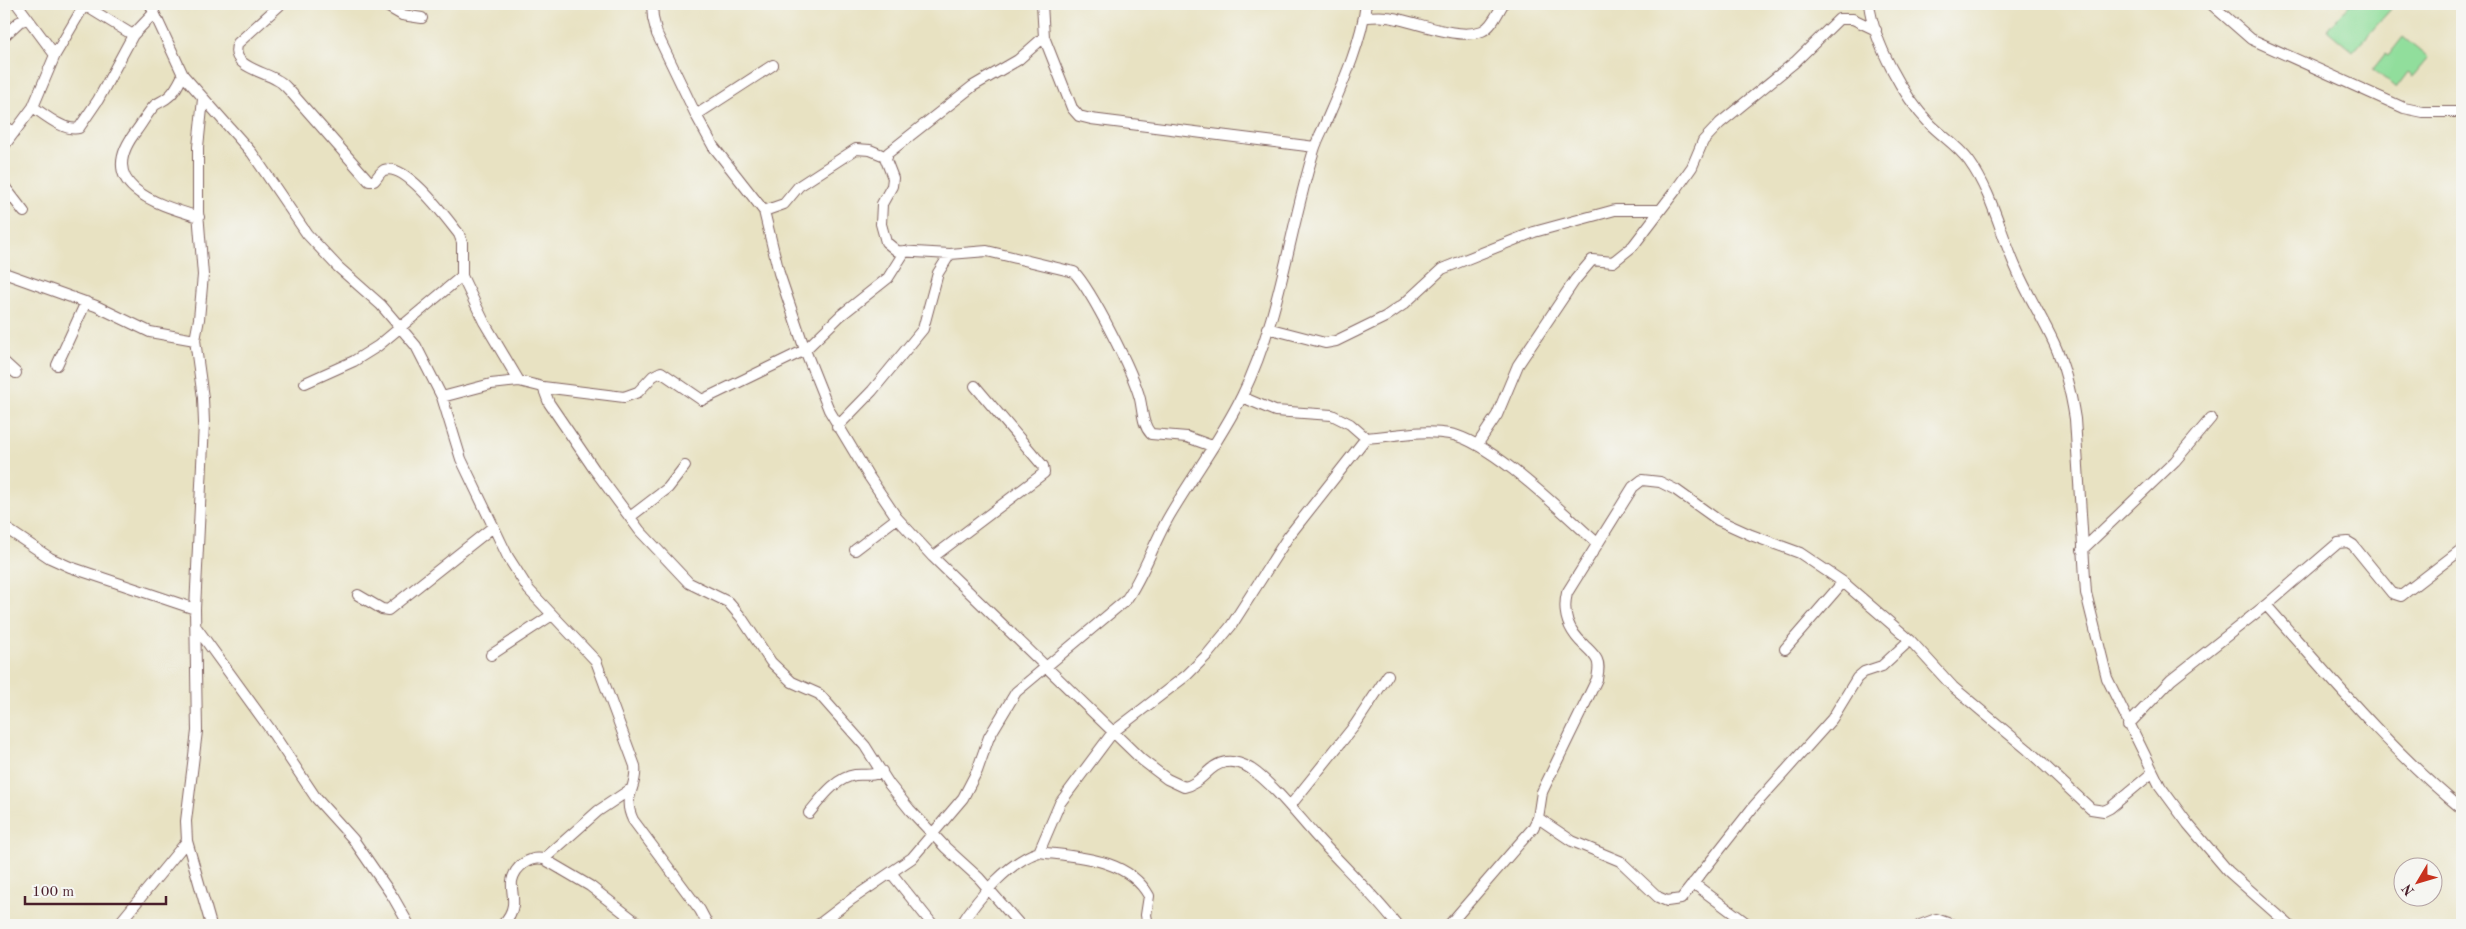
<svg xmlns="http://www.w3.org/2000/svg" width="2466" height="929" font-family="'Old Standard TT',serif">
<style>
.pitch{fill:#91de9c;stroke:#6e7e64}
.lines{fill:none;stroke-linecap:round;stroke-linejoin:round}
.minor-casing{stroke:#816360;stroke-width:12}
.minor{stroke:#fff;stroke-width:10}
</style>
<rect width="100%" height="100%" fill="#f6f6f2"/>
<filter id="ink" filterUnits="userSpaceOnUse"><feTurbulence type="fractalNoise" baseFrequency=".02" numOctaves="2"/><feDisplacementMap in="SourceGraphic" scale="10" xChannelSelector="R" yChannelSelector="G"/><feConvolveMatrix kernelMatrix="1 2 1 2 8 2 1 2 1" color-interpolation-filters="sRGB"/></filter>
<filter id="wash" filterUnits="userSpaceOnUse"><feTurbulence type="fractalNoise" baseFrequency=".0096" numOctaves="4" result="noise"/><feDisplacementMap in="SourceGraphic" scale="20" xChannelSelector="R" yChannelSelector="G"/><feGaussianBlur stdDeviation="1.12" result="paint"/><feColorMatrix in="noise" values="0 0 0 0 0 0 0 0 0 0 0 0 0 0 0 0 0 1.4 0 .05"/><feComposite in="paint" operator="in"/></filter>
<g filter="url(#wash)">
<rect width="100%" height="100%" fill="#e8e2c2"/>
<path class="pitch" d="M2350 4H2384L2391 9 2353 52 2327 30Z
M2403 37 2428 58 2413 76 2408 72 2396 88 2373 69 2385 54 2388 56Z"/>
</g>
<g filter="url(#ink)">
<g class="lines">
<g class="minor-casing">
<path id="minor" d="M17 4 55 55
M150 4 183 75 252 153 307 234 338 267 381 305 416 346 442 397 461 459 508 557 529 590 596 661 635 766C638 789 621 795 633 820L700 910 708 925
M281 4 238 43C228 66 263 71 277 80 282 82 286 87 289 90L369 181H374C377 178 380 172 384 170 406 162 447 219 459 234L462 242V276L484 322 519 381
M383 4 402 15 422 18
M652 4 653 18 657 34 696 115 713 146 764 211 779 273 805 350 829 410 868 475 897 518 933 557 1142 760 1167 779 1184 787C1202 784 1209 764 1226 762 1234 761 1244 764 1251 769 1272 783 1298 816 1315 835 1342 865 1372 893 1397 925
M1042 4 1044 37 1072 108 1079 116 1091 119 1315 147
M1869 4C1874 43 1903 96 1930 124 1943 137 1958 146 1969 161 1992 193 2000 232 2016 268 2027 294 2042 317 2054 343 2065 367 2071 393 2075 419L2086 593 2107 678 2160 786 2188 824 2228 871 2289 925
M2211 4 2251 39 2404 108 2423 112H2462
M84 5 133 35
M1364 17C1372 17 1380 16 1387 17 1414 20 1456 41 1482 31 1492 27 1498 12 1503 4
M4 36 19 22 27 19
M1044 37 1018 60 973 86 888 153 886 160 893 178 892 186 882 204 881 224 886 242 897 251 950 254 987 251 1074 272C1092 291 1133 372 1140 399 1143 412 1142 424 1151 434L1187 437 1212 446
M183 75C179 83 175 92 168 97 164 101 159 102 155 105 148 112 143 122 137 130 93 186 156 204 199 217
M203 99 198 147V212L203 275 199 319 195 340 203 398 204 423 195 609 197 731 186 821 187 841 211 925
M33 107C45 115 65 132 79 128L98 100 133 35 154 13
M696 115 773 65
M4 125 14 133
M4 146 33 107 55 55 85 4
M4 186 24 212
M764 211 784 204 799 186 856 149 870 150 887 157
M4 273 96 306 150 332 195 340
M1267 328 1325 343 1336 341 1385 317 1404 304 1442 269 1534 232 1615 210H1660
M4 362 16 373
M57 365 86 302
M305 383 354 361 378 346 462 276
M543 387 549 403 594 469 640 531 689 583 728 602 741 617 771 662 792 682 819 694 865 746 889 784 910 810 946 848 979 878 1020 925
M442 397 491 384 519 381 543 387 624 397 638 392 653 376 661 372 702 400 805 350 840 316 888 278 905 251
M1242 397 1275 411 1332 415 1350 424 1366 438C1395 436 1421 429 1450 434 1492 442 1563 513 1597 543
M837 427 872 391 923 329 938 273 950 254
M1477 445 1497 415 1518 365 1575 280 1592 260 1613 262 1633 246 1675 191 1692 167 1703 141 1720 123 1795 62 1839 19H1853L1876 30
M630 517 668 488 685 466
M4 527 50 558 70 567 195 609
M855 550 897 518
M2082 550 2175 461 2211 418
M933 557 1044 473 1043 466 975 386
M358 595 382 609 388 610 493 527
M2266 605C2329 676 2389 749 2462 809
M196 627 270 729 316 798 353 839 393 897 409 925
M1785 649 1843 582
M491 655 552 615
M2128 725 2171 680 2266 605 2338 543 2348 542 2353 545 2392 593 2401 596 2462 549
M1290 806 1355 725 1388 675
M809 813C821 799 835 778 855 775 865 774 873 777 882 771
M1538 818 1572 841 1620 861 1658 897 1667 901 1681 899 1754 806 1832 719 1857 678 1864 672 1882 666 1910 640
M1039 852 1060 803 1113 732 1187 675 1207 655 1231 626 1288 537 1366 438
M544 859 590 886 640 925
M892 874 933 925
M1693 883 1749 925
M118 925 187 841
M502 925C507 920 512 913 513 905 514 897 511 889 512 881 515 866 530 856 544 859L598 811 631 789
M818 925 852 899 912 858 963 798 977 771 989 737 1016 692 1126 600C1145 573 1154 541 1171 513 1194 474 1222 437 1242 396 1280 319 1289 231 1314 150 1317 140 1322 131 1326 122 1342 85 1361 44 1366 4
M961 925C977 899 1009 861 1039 852 1078 857 1128 858 1149 896L1146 915 1148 925
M1449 925 1533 828 1538 818 1542 792 1597 679C1598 672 1600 666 1597 660 1594 654 1589 650 1584 645 1568 630 1562 614 1567 593L1633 487 1642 480 1660 482 1676 490 1718 520 1751 535 1800 553 1843 582 1910 640 1953 687 2028 750 2091 809 2104 811 2110 808 2152 773
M1920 925 1936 919 1953 925"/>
</g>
<use href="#minor" class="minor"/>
</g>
</g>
<rect width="2466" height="929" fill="none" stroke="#f6f6f2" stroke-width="20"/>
<g transform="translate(2418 882) rotate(232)"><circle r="24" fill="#f6f6f2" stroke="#b1a0a2"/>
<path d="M0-4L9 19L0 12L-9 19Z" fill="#c8321e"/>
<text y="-8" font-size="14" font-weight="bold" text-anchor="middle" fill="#4a1f2b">N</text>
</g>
<path d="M25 896v8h141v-8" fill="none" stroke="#4a1f2b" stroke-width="2.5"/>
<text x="32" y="896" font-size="15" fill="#4a1f2b" stroke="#f6f6f2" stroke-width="4" paint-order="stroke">100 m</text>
</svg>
